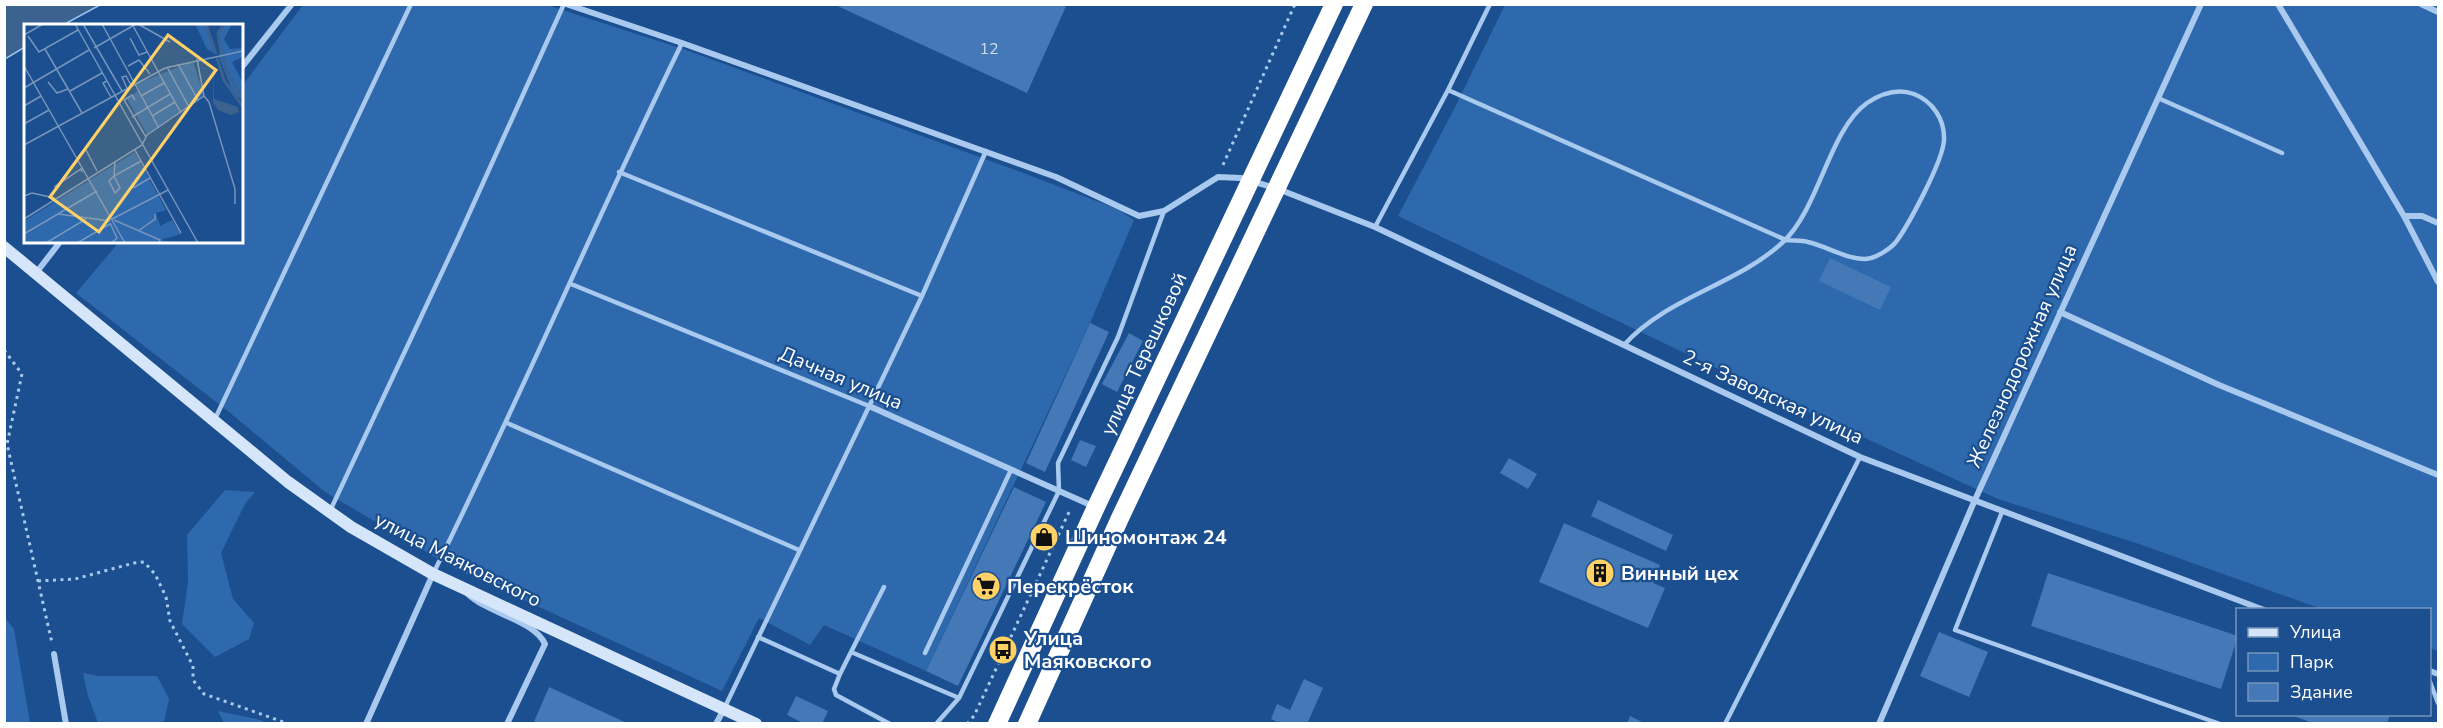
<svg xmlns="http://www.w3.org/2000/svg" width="2443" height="728" font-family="'Nunito Sans',sans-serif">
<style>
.green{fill:#2e69ad}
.water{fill:#3c6290;stroke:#9cc4f0;stroke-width:1.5}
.building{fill:#4478b7}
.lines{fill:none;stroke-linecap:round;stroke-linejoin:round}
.path{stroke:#a9c9ee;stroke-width:3;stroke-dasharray:3 4.5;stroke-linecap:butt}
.lane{stroke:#a9c9ee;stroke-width:4.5}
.street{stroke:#a9c9ee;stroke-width:6}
.secondary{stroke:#d6e6fa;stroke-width:12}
.highway{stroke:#fff;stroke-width:18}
.labels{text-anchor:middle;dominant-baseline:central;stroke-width:4.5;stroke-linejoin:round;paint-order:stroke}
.number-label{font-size:16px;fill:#d0dded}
.street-label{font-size:20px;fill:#fff;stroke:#1b4f8f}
.poi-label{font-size:20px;font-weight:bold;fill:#fff;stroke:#1b4f8f;text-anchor:start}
.inset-river{fill:none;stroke:#3c6290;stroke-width:3}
.inset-road{fill:none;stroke:#7695bc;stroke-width:1.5}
.view{fill:#ffd166;fill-opacity:0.15;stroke:#ffd166;stroke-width:3}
.inset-edge{fill:none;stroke:#fff;stroke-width:3}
</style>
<rect width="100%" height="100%" fill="#1b4f8f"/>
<path class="green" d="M303 5H547L686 50 1021 172 1117 209 1134 220 1090 323 926 671 824 625 810 645 759 618 722 691 452 567 325 492 229 412 76 293 119 242H242V86Z
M1505 5H2438V651L2430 648V610L2322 609 2136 543 1998 499 1819 417 1398 216 1455 107Z
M225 490 255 492 245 504 221 553 233 599 254 623 249 639 215 657 182 624 188 582 187 535Z
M5 618 14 629 30 723H5Z
M83 673 99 676H157L169 699 164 723H98L88 696Z
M218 711 261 720 266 723H224Z"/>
<path class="water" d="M5 5V4L100 5 63 25 26 26 25 47 5 59Z"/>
<path class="building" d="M833 4H1067L1027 93Z
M1830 258 1891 287 1880 310 1819 281Z
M1090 323 1109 332 1045 472 1026 463Z
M1129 333 1143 341 1117 392 1102 384Z
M1080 440 1096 446 1086 467 1071 460Z
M1509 458 1537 474 1528 489 1500 473Z
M1014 487 1046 502 958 686 926 671Z
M1598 500 1673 535 1666 551 1591 516Z
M1564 523 1660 565 1653 583 1665 588 1648 628 1539 582Z
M2048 573 2238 636 2221 689 2031 626Z
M1939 632 1988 652 1969 697 1920 676Z
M1304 679 1323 688 1307 724H1282L1271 719 1277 704 1290 710Z
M549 687 629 724H533Z
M796 696 828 711 822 724H805L787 715Z
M2289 714H2390L2387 724H2315Z
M1630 716 1646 724H1627Z"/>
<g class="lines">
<path class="path" d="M1223 165 1295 4
M4 350 22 374 7 444 52 643
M38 581 75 579 134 563 144 562 155 574 166 597 170 621 193 666V680L204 694 289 724
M967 724 974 716 1070 510"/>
<path class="lane" d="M1448 90 1786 240C1793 241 1801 240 1808 242 1826 246 1846 259 1865 259 1875 259 1890 249 1896 242 1909 224 1943 161 1944 140 1945 119 1932 101 1914 94 1897 88 1882 93 1867 103 1829 130 1819 209 1783 242 1737 285 1667 297 1624 345
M2158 98 2282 153
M619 172 922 296
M1375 227 1448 90 1490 4
M571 284 869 406
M215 419 411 4
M507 423 799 550
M330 511 459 236 564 4
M2002 512 1955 630 2220 724
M433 574C520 399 596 219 682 43
M884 587 851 652 959 698 1059 491 1058 463 1118 337 1164 211
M758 637 840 674 851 652
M925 653 1011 470
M840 674 834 689 836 695 890 724
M2430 682 2438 703
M724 709 922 296 986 151
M936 724 959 698
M1725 724 1860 457"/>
<path class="street" d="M566 4 682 43 1056 177 1139 216 1164 211 1218 177 1241 178 1278 189 1375 227 1860 457 2264 610
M2278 4 2404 216 2438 282
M2421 4 2438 12
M242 67 292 4
M2404 216H2422L2438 223
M36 273 60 242
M2060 312 2219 385 2438 475
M869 406 1095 507
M468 594C489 614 534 620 545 644L507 724
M54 654 66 724
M2430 671 2438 674
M366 724 433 574
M716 724 724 709
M1879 724 1974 502 2201 4"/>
<path class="secondary" d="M4 247 288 482 351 527 433 574 756 724"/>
<path class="highway" d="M997 724 1096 507 1334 4
M1027 724 1120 518 1364 4"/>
</g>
<defs>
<g id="shop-disc" transform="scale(1.5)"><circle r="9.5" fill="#ffd166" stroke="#1b4f8f"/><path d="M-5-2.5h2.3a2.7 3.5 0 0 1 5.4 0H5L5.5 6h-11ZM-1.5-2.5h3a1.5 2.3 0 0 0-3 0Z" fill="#111"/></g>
<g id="building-disc" transform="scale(1.5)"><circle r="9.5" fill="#ffd166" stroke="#1b4f8f"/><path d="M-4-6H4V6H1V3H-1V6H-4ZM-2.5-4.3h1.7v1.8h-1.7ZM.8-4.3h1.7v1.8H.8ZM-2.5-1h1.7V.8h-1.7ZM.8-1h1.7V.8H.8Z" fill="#111"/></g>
<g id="supermarket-disc" transform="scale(1.5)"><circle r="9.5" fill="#ffd166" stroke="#1b4f8f"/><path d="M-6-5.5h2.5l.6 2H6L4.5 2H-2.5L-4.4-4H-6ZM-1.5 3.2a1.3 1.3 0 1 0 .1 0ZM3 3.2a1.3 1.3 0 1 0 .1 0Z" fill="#111"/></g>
<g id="bus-disc" transform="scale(1.5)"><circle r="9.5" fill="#ffd166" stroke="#1b4f8f"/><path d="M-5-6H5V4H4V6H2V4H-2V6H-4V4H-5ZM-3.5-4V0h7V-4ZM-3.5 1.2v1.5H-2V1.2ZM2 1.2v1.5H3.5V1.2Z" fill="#111"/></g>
</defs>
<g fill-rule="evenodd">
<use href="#shop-disc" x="1044" y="537"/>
<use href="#building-disc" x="1600" y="573"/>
<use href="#supermarket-disc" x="986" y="586"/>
<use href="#bus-disc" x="1003" y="650"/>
</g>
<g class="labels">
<g class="number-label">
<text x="989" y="49">12</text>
</g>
<g class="street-label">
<text transform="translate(1144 354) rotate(-65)">улица Терешковой</text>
<text transform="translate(2022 356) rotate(-66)">Железнодорожная улица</text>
<text transform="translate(841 378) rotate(23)">Дачная улица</text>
<text transform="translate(1773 397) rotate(25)">2-я Заводская улица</text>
<text transform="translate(458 560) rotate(27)">улица Маяковского</text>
</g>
<g class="poi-label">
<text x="1065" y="537">Шиномонтаж 24</text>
<text x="1621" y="573">Винный цех</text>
<text x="1007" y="586">Перекрёсток</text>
<text x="1024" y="638">Улица<tspan x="1024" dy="23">Маяковского</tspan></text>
</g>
</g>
<g transform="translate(24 24)">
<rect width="219" height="219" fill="#1b4f8f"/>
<path d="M171 0H183L193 31 183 25ZM208 0 200 15 206 25 219 24V33L208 38 219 59V78L208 66 196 36 194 9 198 1ZM169 37 180 72 123 110 103 75 115 66 112 60ZM111 128 142 186 132 189 136 202 148 196 157 210 137 216 152 219H0V197Z" fill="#2e69ad"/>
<path d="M189 39 190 75 214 83 215 88 207 91 194 86 189 79Z" fill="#3c6290"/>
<path class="inset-river" d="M182 0 192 30M200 0 194 9 195 18 202 46 219 75M193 34 200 56 219 83"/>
<path class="inset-road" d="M51 0 174 219M59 0 98 67M78 0 135 104M108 0 157 89M114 0 146 18M0 11 19 0M4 12 15 28 54 6M106 14 115 31 123 28M70 24 112 0M21 25 58 89M173 35 180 72 185 78 211 165V180M154 40 174 76M0 42 101 219M104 42 115 36 126 50M143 43 165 83M83 57 79 59 87 73M24 58 33 69 44 65M0 64 65 26M103 64 98 53 102 52 107 61M46 67 78 49M117 72 140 59M111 76 108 71 100 76 122 113M0 82 17 72M128 92 151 78M108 93 146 70M0 100 25 86M0 121 141 44 219 27M61 124 73 147M111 126 157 209M91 137 90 152 96 164 91 169 85 157 90 152 117 137M30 163 57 145 58 148M109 164 126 154M0 172 8 169 31 174M34 190 86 197M0 195 118 121 123 111 180 72M88 195 144 166M90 196 136 216 135 219M86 199 93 214 87 219M114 207 131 195V190M0 210 73 167M22 219 62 195M53 219 86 200"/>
<path class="view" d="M144 11 192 46 75 208 26 173Z"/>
<rect width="219" height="219" class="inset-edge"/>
</g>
<rect width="2443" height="728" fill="none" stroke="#ffffff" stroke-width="12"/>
<rect x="2236" y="608" width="195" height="108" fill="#1b4f8f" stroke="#7695bc" stroke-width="1.5"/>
<rect x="2248" y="628" width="30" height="9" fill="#d6e6fa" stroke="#7695bc" stroke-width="1.5"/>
<text x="2290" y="638" font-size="18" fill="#ffffff">Улица</text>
<rect x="2248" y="653" width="30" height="18" fill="#2e69ad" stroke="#7695bc" stroke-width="1.5"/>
<text x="2290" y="668" font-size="18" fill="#ffffff">Парк</text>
<rect x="2248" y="683" width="30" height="18" fill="#4478b7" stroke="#7695bc" stroke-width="1.5"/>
<text x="2290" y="698" font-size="18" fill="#ffffff">Здание</text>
</svg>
